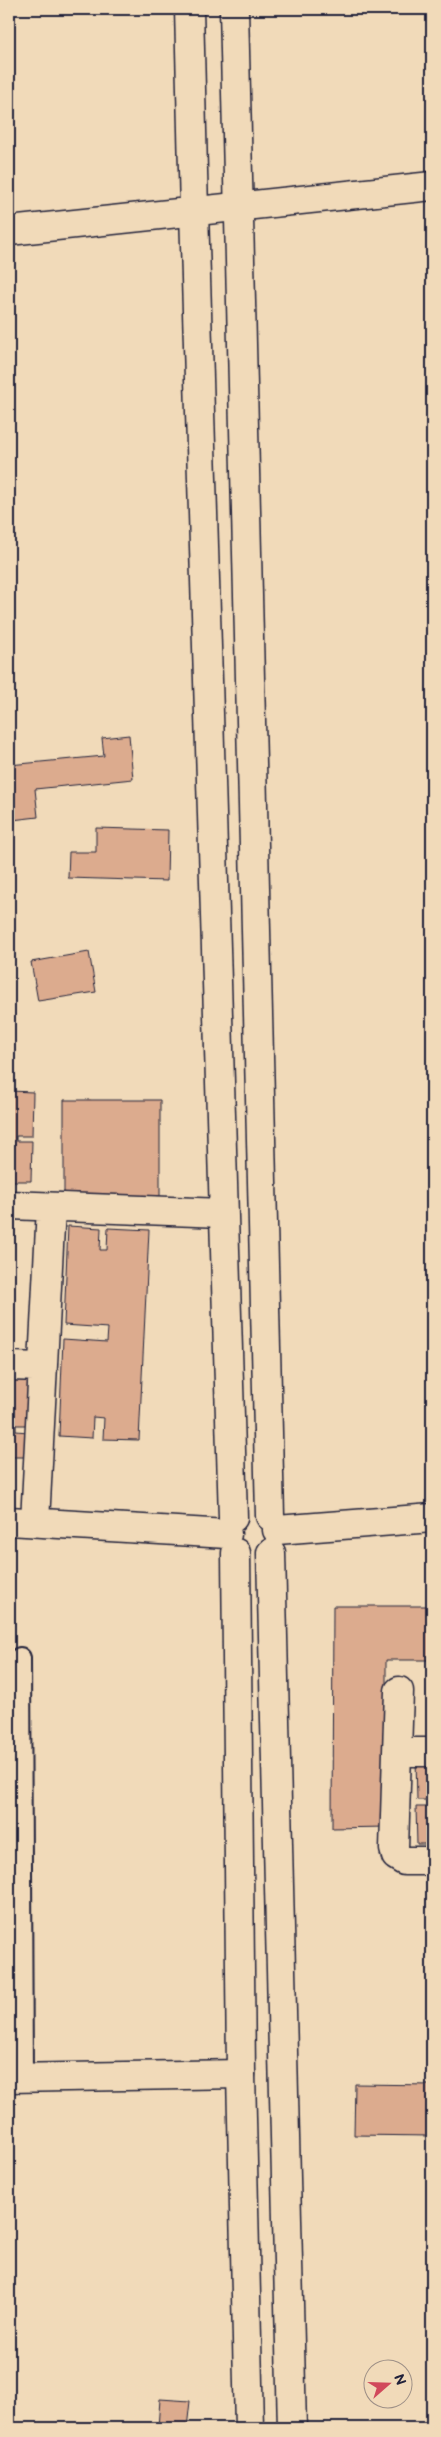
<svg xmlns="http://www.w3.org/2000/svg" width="441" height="2437" font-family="'Balsamiq Sans',sans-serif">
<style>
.building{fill:#dcab8e;stroke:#22223b}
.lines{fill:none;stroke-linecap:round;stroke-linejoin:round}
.service-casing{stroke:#22223b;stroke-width:24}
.minor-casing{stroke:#22223b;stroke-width:31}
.tertiary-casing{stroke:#22223b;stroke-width:31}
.service{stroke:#f1dab9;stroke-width:20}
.minor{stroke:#f1dab9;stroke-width:28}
.tertiary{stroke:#f1dab9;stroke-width:28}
</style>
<rect width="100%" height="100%" fill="#f1dab9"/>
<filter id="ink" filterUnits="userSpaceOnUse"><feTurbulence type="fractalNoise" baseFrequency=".02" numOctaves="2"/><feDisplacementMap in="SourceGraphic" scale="10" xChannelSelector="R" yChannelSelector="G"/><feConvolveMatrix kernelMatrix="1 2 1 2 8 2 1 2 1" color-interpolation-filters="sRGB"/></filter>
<g filter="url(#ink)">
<path class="building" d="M129 735 133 779 35 789 38 817 12 820 9 793V765L104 756 102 738Z
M96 828 168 830 167 881 68 878 69 852H96Z
M89 952 96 992 38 1001 31 962Z
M9 1091 33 1092 32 1136H16V1141H32L31 1181H9Z
M64 1100H160V1201H64Z
M68 1226 101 1228 100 1250H107L108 1228 149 1230 139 1440 103 1439 104 1418 93 1417 92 1438 59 1436 63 1339 107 1342 108 1328 64 1325Z
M9 1380 29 1381 28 1425H16V1431L28 1432 27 1457H9Z
M333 1606H432V1660H386V1827L332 1828Z
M416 1758H432V1800H417Z
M416 1807H432V1844H417Z
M355 2084 432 2085V2136L354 2135Z
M160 2399 190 2401 187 2428H158Z"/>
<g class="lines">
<g class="service-casing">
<path id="service" d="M20 1658 22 2078"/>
</g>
<g class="minor-casing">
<path id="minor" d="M9 231 432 186
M9 1205 223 1213
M9 1366 42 1367
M9 1521 227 1534
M35 1522 51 1207
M277 1530 432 1518
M399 1691 397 1752H432
M397 1752 394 1849 396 1856 404 1861H432
M9 2078 241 2074"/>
</g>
<g class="tertiary-casing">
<path id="tertiary" d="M189 9 194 211 233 1518
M234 9 270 1516
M236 1553 241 2074 249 2428
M271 1553 292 2428"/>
</g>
<use href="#service" class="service"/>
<use href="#minor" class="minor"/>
<use href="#tertiary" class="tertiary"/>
</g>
</g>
<rect width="441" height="2437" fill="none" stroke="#f1dab9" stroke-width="30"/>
<rect x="15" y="15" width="411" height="2407" fill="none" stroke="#22223b" stroke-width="2" filter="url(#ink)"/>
<g transform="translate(388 2384) rotate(70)"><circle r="24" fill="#f1dab9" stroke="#9e9087"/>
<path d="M0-4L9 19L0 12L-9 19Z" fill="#d1495b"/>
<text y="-8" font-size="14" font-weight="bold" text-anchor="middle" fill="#22223b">N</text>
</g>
</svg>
